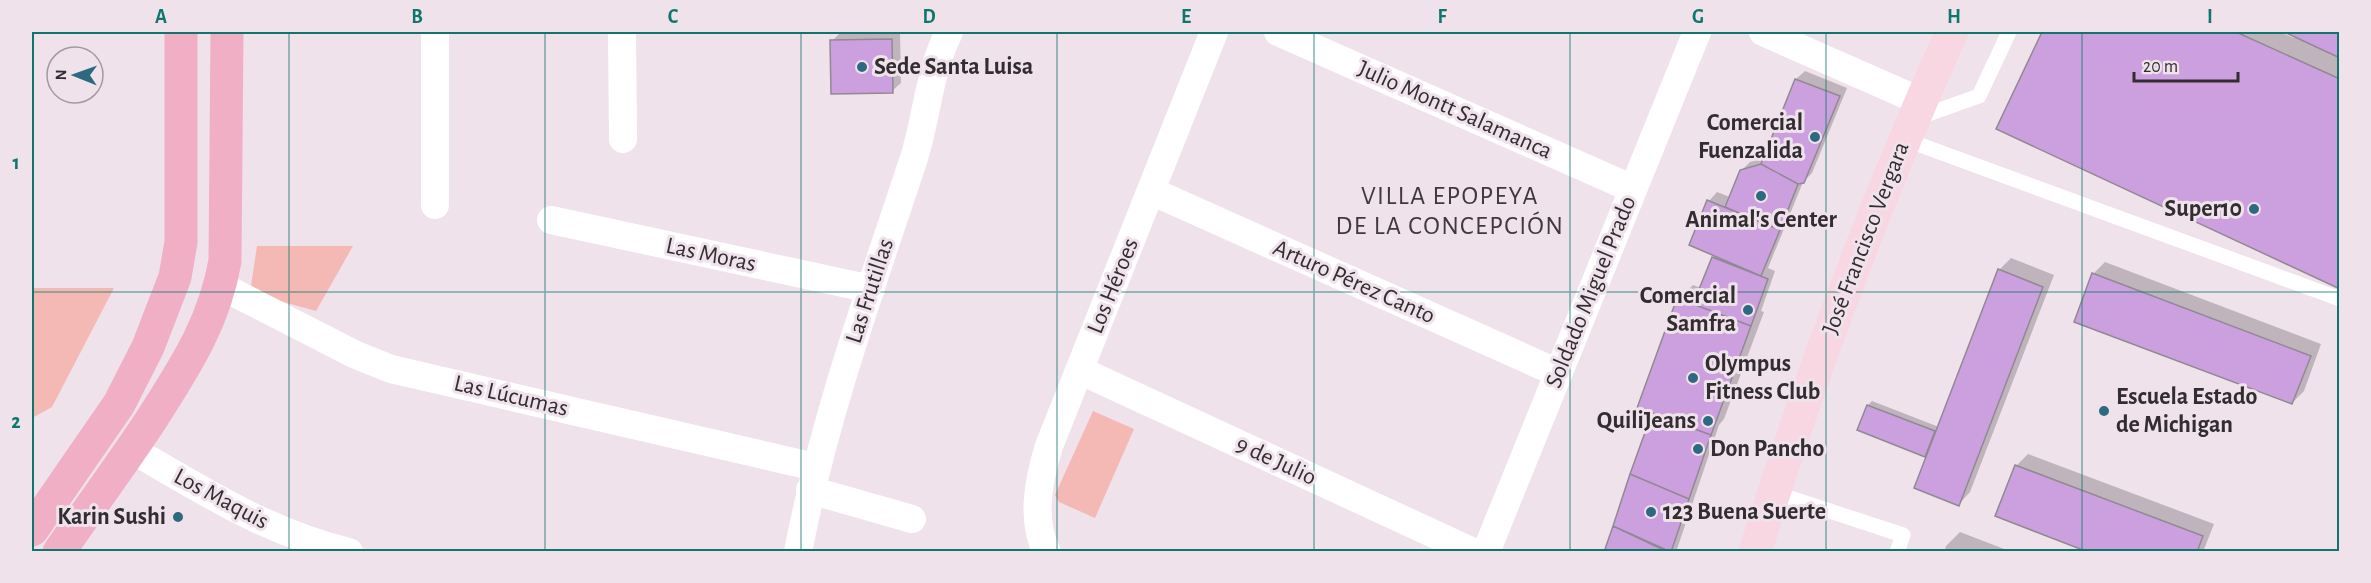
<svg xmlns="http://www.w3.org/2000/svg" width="2371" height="583" font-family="'Alegreya Sans',sans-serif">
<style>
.green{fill:#f4b9b5}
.shadow{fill:#0003}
.building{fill:#cca0df;stroke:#908994;stroke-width:1.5}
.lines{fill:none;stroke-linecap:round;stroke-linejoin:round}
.lane{stroke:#fff;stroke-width:15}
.street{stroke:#fff;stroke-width:28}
.secondary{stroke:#f8d7e2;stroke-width:33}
.primary{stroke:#f1afc5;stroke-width:33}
.grid{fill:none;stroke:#0f766e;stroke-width:1.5;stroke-opacity:0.55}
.poi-dot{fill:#2d6a81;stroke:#efe2ea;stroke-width:2}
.labels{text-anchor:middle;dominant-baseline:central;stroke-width:6;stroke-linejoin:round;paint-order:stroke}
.poi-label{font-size:24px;font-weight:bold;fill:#322d31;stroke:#efe2ea;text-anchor:start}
.street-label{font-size:24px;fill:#322d31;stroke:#efe2ea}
.neighbourhood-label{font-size:26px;letter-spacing:1.5px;fill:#41373e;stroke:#efe2ea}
.neatline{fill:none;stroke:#0f766e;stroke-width:2}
.grid-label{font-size:20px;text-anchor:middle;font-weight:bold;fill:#0f766e}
</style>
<rect width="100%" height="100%" fill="#efe2ea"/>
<path class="green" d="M257 246H353L316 311 250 293Z
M32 288H114L52 407 32 418Z
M1093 411 1134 429 1095 518 1059 502 1055 495Z"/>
<path class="shadow" d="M900 32 901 83 892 91 832 41 840 33Z
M2043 32H2279L2294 38 2295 36 2287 32H2340V287L1998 128Z
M1805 71 1847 88 1812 173 1803 182 1768 268 1775 271 1761 311 1764 312 1724 419 1719 425 1676 552H1606L1654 412 1679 299 1693 285 1701 288 1714 256 1691 245 1709 201 1717 192 1730 197 1741 171 1750 162 1765 158 1796 79Z
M2011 258 2054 275 1970 492 1959 504 1930 450 1925 455 1868 405 1872 401 1939 427 1999 270Z
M2105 262 2321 344 2304 391 2292 403 2093 274Z
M2028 454 2214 524 2203 552H2092L2016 466Z
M1960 532 2012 552H1944L1946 546Z"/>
<path class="building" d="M2042 32H2236L2340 79V289L1996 129Z
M2284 32H2340V58Z
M892 39 893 93 831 94 830 40Z
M1795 79 1840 96 1804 183 1798 184 1761 164Z
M1761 164 1798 184 1780 230 1725 207 1740 170Z
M1707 200 1780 230 1761 276 1689 245Z
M1712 257 1768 279 1751 326 1693 304Z
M1998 269 2043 287 1959 506 1914 488Z
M2092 273 2311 356 2292 404 2074 322Z
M1677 298 1751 326 1711 435 1637 408Z
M1867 405 1935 431 1925 457 1857 430Z
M1652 413 1711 435 1689 499 1630 474Z
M2015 465 2203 536 2197 552H2088L1995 516Z
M1630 474 1689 499 1671 552 1613 526Z
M1613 526 1668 552H1604Z"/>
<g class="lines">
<path class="lane" d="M1917 118 1979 96 2009 32
M1904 139 2340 299
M1775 493 1903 535 1897 552"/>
<path class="street" d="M435 32V205
M622 32 623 139
M1278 32 1633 189
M1763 32 1920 101
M1151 191 1558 373
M551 220 871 289
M221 286 356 355 391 369 815 467
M1079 370 1473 552
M131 449C203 491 267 532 349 552
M810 490 912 519
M798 552C824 417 871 288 914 158 927 116 929 72 949 32
M1047 552C1030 520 1039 478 1049 446L1214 32
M1486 552 1697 32"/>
<path class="secondary" d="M1755 552C1811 374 1875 201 1952 32"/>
<path class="primary" d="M32 530 119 404 148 347 175 277 181 242V32
M59 552C90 507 123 463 153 417 186 365 214 323 225 261L227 32"/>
</g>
<path class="grid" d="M289 32V552M545 32V552M801 32V552M1057 32V552M1314 32V552M1570 32V552M1826 32V552M2082 32V552M32 292H2340"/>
<g class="poi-dot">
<circle cx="862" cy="67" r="6"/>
<circle cx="1815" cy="137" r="6"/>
<circle cx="1761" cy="196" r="6"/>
<circle cx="2254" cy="209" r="6"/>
<circle cx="1748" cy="310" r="6"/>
<circle cx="1693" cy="378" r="6"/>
<circle cx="2104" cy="411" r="6"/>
<circle cx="1708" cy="421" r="6"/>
<circle cx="1698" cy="449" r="6"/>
<circle cx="1651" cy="512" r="6"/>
<circle cx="178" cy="517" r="6"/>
</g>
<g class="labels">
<g class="poi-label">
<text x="874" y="67">Sede Santa Luisa</text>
<text x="1803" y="123" text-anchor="end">Comercial<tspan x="1803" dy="28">Fuenzalida</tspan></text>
<text x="2242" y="209" text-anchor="end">Super10</text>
<text x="1761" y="220" text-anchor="middle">Animal's Center</text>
<text x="1736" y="296" text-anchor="end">Comercial<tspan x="1736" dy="28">Samfra</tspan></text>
<text x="1705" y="364">Olympus<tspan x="1705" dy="28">Fitness Club</tspan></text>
<text x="2116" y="397">Escuela Estado<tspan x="2116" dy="28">de Michigan</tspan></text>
<text x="1696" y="421" text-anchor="end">QuiliJeans</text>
<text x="1710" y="449">Don Pancho</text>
<text x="1663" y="512">123 Buena Suerte</text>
<text x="166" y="517" text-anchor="end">Karin Sushi</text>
</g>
<g class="street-label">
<text transform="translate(1455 110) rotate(24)">Julio Montt Salamanca</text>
<text transform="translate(1866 238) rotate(-69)">José Francisco Vergara</text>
<text transform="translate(711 255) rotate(12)">Las Moras</text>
<text transform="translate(1354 282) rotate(24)">Arturo Pérez Canto</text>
<text transform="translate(1113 286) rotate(-68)">Los Héroes</text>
<text transform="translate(870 291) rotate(-72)">Las Frutillas</text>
<text transform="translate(1591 292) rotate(-68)">Soldado Miguel Prado</text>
<text transform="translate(511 396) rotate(13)">Las Lúcumas</text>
<text transform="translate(1276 461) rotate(25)">9 de Julio</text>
<text transform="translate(221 499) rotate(28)">Los Maquis</text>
</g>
<g class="neighbourhood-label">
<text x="1450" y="196">VILLA EPOPEYA<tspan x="1450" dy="30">DE LA CONCEPCIÓN</tspan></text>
</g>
</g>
<rect width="2371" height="583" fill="none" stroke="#efe2ea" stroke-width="66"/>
<g transform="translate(75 75) rotate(271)"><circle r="28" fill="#efe2ea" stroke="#a39aa0" stroke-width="1.5"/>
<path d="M0-4.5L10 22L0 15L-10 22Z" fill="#2d6a81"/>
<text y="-9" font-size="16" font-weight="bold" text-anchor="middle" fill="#322d31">N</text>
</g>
<path d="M2134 72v9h104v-9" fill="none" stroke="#322d31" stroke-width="3"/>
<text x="2143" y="72" font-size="18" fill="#322d31" stroke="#efe2ea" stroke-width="4.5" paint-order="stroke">20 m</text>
<rect x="33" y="33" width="2305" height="517" class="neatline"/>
<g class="grid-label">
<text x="161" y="23">A</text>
<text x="417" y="23">B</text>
<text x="673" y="23">C</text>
<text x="929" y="23">D</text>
<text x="1186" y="23">E</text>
<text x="1442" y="23">F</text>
<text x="1698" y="23">G</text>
<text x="1954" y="23">H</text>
<text x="2210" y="23">I</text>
<text x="16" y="169">1</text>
<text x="16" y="428">2</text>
</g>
</svg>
